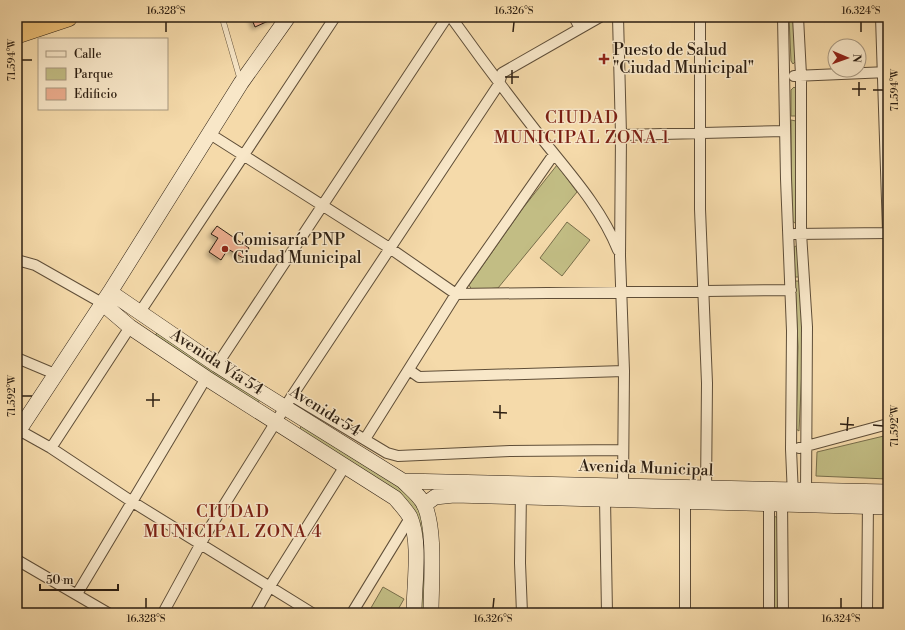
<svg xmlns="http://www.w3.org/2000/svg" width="905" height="630" font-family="'Libre Bodoni',serif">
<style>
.green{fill:#c2bd84;stroke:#786e4b}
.building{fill:#ecad8e;stroke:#2d1f12;filter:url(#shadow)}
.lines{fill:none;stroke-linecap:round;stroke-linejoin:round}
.lane-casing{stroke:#5f4e38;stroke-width:6}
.street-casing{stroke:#5f4e38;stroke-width:12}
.secondary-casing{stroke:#2d1f12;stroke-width:16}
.highway-casing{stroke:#2d1f12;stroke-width:20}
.lane{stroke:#f8e7c8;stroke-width:5}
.street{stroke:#f8e7c8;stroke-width:10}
.secondary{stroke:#f8e7c8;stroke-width:15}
.highway{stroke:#eabd75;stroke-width:19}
.ticks{fill:none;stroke:#2d1f12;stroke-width:1.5}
.poi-dot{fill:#8f2418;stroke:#f8e7c8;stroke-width:1.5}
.labels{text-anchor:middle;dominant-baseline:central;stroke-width:3;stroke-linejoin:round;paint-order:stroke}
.poi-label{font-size:16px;fill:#2d1f12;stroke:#f8e7c8;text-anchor:start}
.street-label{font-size:16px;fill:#2d1f12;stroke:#f8e7c8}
.neighbourhood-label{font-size:17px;letter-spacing:1px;fill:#7a1f14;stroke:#f8e7c8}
.neatline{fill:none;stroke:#2d1f12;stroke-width:1.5}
.ticks-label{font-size:10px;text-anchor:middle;fill:#2d1f12}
</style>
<defs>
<filter id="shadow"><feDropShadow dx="-3" dy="3" stdDeviation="2" flood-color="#0004"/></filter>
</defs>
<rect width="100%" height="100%" fill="#f5daaa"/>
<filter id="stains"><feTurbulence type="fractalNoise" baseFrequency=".005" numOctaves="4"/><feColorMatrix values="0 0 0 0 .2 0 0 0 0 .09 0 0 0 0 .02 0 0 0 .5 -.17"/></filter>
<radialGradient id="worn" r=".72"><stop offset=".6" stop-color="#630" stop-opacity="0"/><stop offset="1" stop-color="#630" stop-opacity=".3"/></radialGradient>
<path class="green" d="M789 17H793L796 61 793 64 791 61Z
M794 87 797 90V116H791V90Z
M791 120 796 121V222L795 223 792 221Z
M557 165 577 192 498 288 472 290 469 285 523 208Z
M567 222 590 240 562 276 540 258Z
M796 246 798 247 799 277H795L794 247Z
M795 281H800L803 347 799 431 796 429 798 347Z
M158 331 261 398 257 404 155 336Z
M302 425 400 487C407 494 413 500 418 509 431 532 426 585 426 613H420L417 522 299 430Z
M888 435V479L816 476 817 452Z
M774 516 778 518 779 613H774L772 520Z
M383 587 404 599 396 613H368Z"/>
<path class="building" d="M251 17H277L255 27Z
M217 226 249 248 243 258 228 249 221 260 209 252 218 238 211 234Z"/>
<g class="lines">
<g class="lane-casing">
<path id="lane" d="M222 17 240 79"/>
</g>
<g class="street-casing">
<path id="street" d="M451 17C481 59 511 99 543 140 571 175 601 208 618 250
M574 17 580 28
M700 17V209L707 383 706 493
M783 17 786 179 792 331 791 449 793 496
M798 17 801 75V233L807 327 806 495
M881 17 888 231
M794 76 888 72
M210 134 391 249 456 294 791 290
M621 135 785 131
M794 234 888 233
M17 260 35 265 102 303
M140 312 335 17
M17 358 55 374
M217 365 447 17
M409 370 419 377 624 371
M292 396 387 453 398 456 510 451 623 450
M17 429 51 448 131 501 312 613
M365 439 456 294 554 154
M51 448 130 327
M799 448 888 424
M521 490 520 563 522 613
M769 498V613
M782 499 783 613
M17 560 108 613
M77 594 206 378
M163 613 206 534 292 396 499 84 502 73 600 17
M255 613 270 586 345 466
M352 613 410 518
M607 613 605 499 623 486 624 371 620 256 621 135 618 17
M685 613V495
M867 613 868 501"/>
</g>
<g class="secondary-casing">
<path id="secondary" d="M110 292 217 365 403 481C410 488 419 495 424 504 436 529 431 585 431 613
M102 303 130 327 206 378 395 498C400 504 406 510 410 517 421 543 414 585 414 613
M17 433 110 292 241 83 288 17
M403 481 888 492
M424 505 435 497 454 495 888 507"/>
</g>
<g class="highway-casing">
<path id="highway" d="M17 34 68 17"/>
</g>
<use href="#lane" class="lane"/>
<use href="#street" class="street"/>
<use href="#secondary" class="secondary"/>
<use href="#highway" class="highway"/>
</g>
<path class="ticks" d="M166 32V22M513 32 514 22M861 32V22M22 60H32M505 77H519M512 84V70M852 89H866M873 90H883M859 96V82M22 396H32M146 400H160M153 407V393M493 412 507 413M500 419V405M840 424 854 425M873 425 883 426M847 431 848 417M146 608V598M493 608 494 598M841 608V598"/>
<g class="poi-dot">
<path d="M602 53h4v4h4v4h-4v4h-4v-4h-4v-4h4z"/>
<circle cx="225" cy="249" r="4"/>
</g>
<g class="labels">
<g class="poi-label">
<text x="613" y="50">Puesto de Salud<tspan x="613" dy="18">"Ciudad Municipal"</tspan></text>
<text x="233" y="240">Comisaría PNP<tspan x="233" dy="18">Ciudad Municipal</tspan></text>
</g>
<g class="street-label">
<text transform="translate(217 362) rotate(33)">Avenida Vía 54</text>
<text transform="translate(325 411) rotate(32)">Avenida 54</text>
<text transform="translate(646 468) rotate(2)">Avenida Municipal</text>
</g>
<g class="neighbourhood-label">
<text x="582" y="118">CIUDAD<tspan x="582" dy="20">MUNICIPAL ZONA 1</tspan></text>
<text x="233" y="512">CIUDAD<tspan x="233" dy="20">MUNICIPAL ZONA 4</tspan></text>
</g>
</g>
<rect width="905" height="630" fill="none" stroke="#f5daaa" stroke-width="44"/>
<rect x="38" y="38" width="130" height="72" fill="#f8e7c8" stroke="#a7977f"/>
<rect x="46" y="51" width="20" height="6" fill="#f8e7c8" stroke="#a7977f"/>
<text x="74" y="58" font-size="12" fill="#2d1f12">Calle</text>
<rect x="46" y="68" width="20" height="12" fill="#c2bd84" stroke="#a7977f"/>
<text x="74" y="78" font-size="12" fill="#2d1f12">Parque</text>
<rect x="46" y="88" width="20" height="12" fill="#ecad8e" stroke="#a7977f"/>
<text x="74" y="98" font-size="12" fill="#2d1f12">Edificio</text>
<g transform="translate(847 58) rotate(92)"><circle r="19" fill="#f8e7c8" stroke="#a7977f"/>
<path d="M0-3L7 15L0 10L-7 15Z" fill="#8f2418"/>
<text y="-6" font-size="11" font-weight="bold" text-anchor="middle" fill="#2d1f12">N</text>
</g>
<path d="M40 584v6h78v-6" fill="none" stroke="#2d1f12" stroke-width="2"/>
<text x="46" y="584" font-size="12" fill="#2d1f12" stroke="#f8e7c8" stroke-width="3" paint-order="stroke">50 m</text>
<rect x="22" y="22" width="861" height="586" class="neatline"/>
<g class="ticks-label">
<text x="166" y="14">16.328°S</text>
<text x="514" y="14">16.326°S</text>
<text x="861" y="14">16.324°S</text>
<text transform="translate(11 60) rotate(-90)" y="4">71.594°W</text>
<text transform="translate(894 90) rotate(-90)" y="4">71.594°W</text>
<text transform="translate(11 396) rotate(-90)" y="4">71.592°W</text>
<text transform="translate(894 426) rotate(-90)" y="4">71.592°W</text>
<text x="146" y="622">16.328°S</text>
<text x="493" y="622">16.326°S</text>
<text x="841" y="622">16.324°S</text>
</g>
<rect width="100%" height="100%" filter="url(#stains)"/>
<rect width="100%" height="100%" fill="url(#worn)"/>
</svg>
